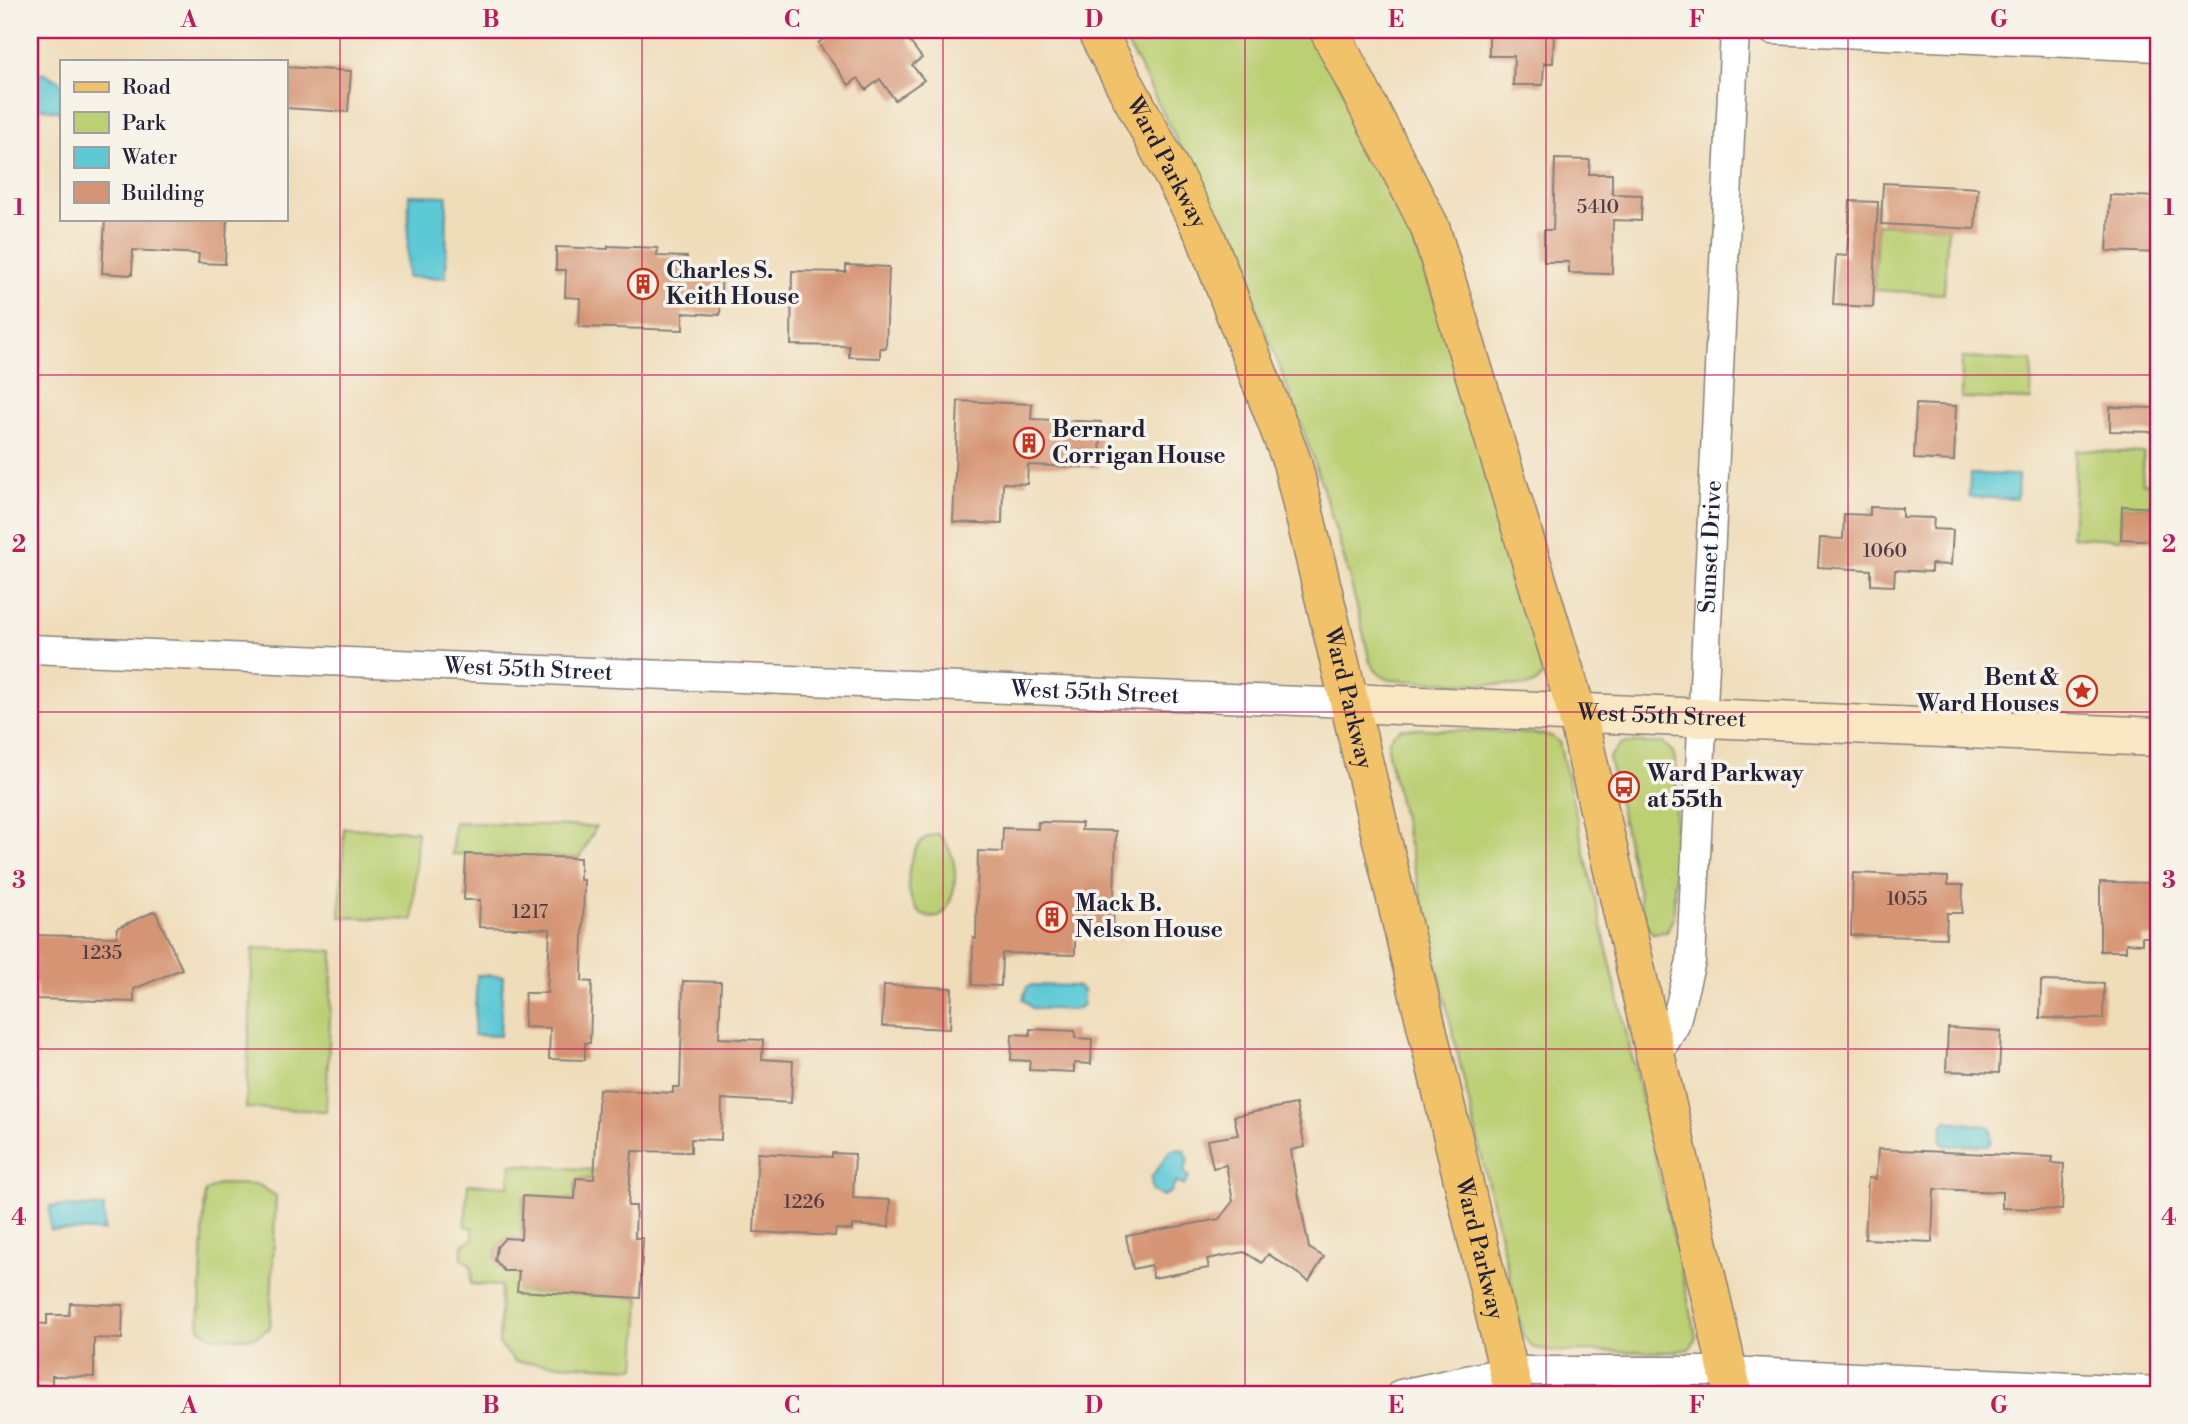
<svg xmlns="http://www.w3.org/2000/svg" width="2188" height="1424" font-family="'Libre Bodoni',serif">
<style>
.green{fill:#bbcf73;stroke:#6e7857;stroke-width:2}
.water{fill:#5dc9d5;stroke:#407688;stroke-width:2}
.building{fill:#d59473}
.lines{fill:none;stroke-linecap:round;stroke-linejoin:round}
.street-casing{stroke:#88807a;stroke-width:31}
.secondary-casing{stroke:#88807a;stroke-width:41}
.primary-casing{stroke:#88807a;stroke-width:41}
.street{stroke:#fff;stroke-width:28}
.secondary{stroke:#fae7c3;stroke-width:38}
.primary{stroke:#f2c26a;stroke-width:38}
.grid{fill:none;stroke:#c2185b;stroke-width:2;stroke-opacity:0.55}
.labels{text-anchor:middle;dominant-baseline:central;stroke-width:7;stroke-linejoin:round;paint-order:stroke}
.number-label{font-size:19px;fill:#4f3e49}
.street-label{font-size:23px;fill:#22223b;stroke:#f7f3e8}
.poi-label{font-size:23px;font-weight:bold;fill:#22223b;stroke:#f7f3e8;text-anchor:start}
.neatline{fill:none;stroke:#c2185b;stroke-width:2.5}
.grid-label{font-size:23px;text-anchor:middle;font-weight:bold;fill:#c2185b}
</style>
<rect width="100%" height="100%" fill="#f7f3e8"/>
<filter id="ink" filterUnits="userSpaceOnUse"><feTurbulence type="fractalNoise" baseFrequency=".0143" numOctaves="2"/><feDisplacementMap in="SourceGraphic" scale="14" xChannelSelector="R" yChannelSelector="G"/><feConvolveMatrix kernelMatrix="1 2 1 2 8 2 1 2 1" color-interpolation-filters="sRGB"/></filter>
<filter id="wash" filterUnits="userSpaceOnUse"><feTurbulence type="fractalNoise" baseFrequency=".00686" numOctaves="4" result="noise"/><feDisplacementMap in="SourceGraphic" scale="28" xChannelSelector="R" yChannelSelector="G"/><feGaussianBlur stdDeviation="1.57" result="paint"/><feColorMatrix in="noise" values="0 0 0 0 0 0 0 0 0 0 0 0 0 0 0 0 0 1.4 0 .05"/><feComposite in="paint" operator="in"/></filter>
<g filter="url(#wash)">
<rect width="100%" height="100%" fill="#efddba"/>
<path class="green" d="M1118 30H1313L1376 156 1411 235 1458 361 1543 660C1543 674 1544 681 1529 686L1389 680 1377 672 1370 662C1331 484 1260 298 1175 137 1157 102 1140 63 1118 30Z
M1877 224 1948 227 1944 294 1874 290Z
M1962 358 2032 361 2031 400 1961 398Z
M2076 450 2144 453 2142 483 2153 484 2152 507 2122 506 2121 539 2072 537Z
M1402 728 1539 734 1551 736 1559 742 1694 1325 1696 1338 1690 1349 1669 1352 1548 1351 1532 1347 1523 1335 1389 758C1386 742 1388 736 1402 728Z
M1622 743H1663L1673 752 1676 764 1674 915 1667 932 1652 933 1645 922 1609 757Z
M454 822 596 827 580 858 452 854Z
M344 828 417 831 413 920 340 917Z
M938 834C960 852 961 898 939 917 935 917 931 918 928 917 899 910 902 836 938 834Z
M253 948 333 951 326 1111 246 1108Z
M511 1164 607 1171 595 1184 591 1178H580L575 1184V1199L523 1196 521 1239 505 1238 497 1247 495 1260 504 1270 519 1271 518 1291 640 1298 636 1368 515 1362 499 1344 501 1286 471 1284 472 1267 462 1258V1245L473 1239V1228L465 1226 468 1184 509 1186Z
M219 1184 259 1185 276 1196 270 1328 253 1338 213 1337 199 1328 205 1192Z"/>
<path class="water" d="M30 72 46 74 61 82V112L30 106Z
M409 195 447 196 446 278 407 277Z
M1970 474 2018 475 2017 499 1969 497Z
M477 975 503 976 500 1036 474 1035Z
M1032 985 1076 986 1083 990V1004L1079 1008 1073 1010 1032 1008 1023 999 1027 987Z
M1946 1121 1987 1126 1991 1129V1142L1988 1145 1945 1146 1941 1141 1943 1125Z
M1177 1149 1184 1150C1189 1159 1188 1163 1184 1172L1189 1177 1184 1186 1176 1182 1171 1192 1163 1196 1152 1191 1151 1178 1170 1151Z
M50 1206 104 1207V1231L50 1230Z"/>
<g id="blocks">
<path class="building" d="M837 30H901L922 58 912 65 924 80 895 100 880 79 866 90 858 78 849 85 818 43Z
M1489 30H1554L1553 63H1544L1543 85H1513L1514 56H1489Z
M285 67 351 71 348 112 285 108Z
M1555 159 1590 160 1589 174H1612V194L1642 195 1641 221 1613 220 1612 274 1569 273V262H1544V230H1553Z
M1883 183 1978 188 1975 229 1881 224Z
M2110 195 2158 197V253L2107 251Z
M1850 201 1878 202 1873 307 1833 305 1836 255 1847 256Z
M105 219H227L225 264 198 263 199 254 133 250 132 275 102 273Z
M608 246 658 248 657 256 687 257 686 270 722 271 720 315 683 313V330L579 327 580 298 565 297 566 270H556V247L608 249Z
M846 265 889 267 886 348H880V358L849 357V346L791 345 792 271 846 272Z
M958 401 1032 404 1031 419 1101 422 1100 468 1028 465 1027 484 1003 483 1002 524 953 522Z
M1916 404 1956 406 1954 461 1914 459Z
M2110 407 2155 408 2154 432 2110 431Z
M2122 506 2158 508V541L2121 539Z
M1870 507 1902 508V517L1934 518 1933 529 1953 530 1951 565 1931 564V572L1895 570 1894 586 1871 585V570L1818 567 1820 538 1843 539 1844 514 1870 515Z
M1038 822 1082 823 1081 830 1116 831 1113 934 1075 933V955L1002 953 1001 986 972 985 973 938 976 939 978 851 1002 852 1003 828 1038 829Z
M466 854 580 858V880H584L582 981 592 982 590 1043H585V1060L549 1059 550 1028 524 1027 525 993H547L550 929 479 927 480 900H464Z
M1853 873 1948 877V885H1963L1962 913H1947L1946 938 1851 935Z
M2100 882 2158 883V937H2142V944L2126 943V951H2100Z
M155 911 182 969 134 989V1002L36 999V986L30 983V935L117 937V928Z
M683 981 721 982 719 1038 763 1040 762 1059 793 1061 791 1103 722 1099 721 1140 691 1139V1152L632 1151 628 1206H636L635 1238H643L640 1298 517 1291 519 1271H504L495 1260 497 1247 505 1238 521 1239 523 1196 575 1199 576 1178 594 1179 599 1089 673 1093V1087H680Z
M2041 981 2104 983 2103 1019 2040 1018Z
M884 985 952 988 950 1029 882 1026Z
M1948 1028 2001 1031 1999 1073 1946 1071Z
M1030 1029 1075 1031V1038L1092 1039 1091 1064 1074 1063V1072L1029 1070 1030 1061 1011 1060 1012 1034 1030 1035Z
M1296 1104 1305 1147 1291 1150 1294 1171 1309 1248 1324 1257 1309 1281 1268 1254 1262 1263 1244 1252 1207 1259 1209 1268 1153 1278 1151 1265 1133 1269 1126 1236 1219 1219 1233 1201 1226 1165 1213 1168 1207 1140 1238 1135 1234 1116Z
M1878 1149 2053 1157 2052 1163 2064 1164 2062 1210 2002 1208V1192L1934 1189 1932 1242 1865 1239 1868 1178 1876 1179Z
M758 1153 832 1157V1153L855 1154 853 1198 890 1200 889 1227 852 1225V1230L836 1229 835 1236 754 1232Z
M70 1303 123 1305 122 1339 94 1338V1377L52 1376V1385H30V1323L47 1324V1315H69Z"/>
</g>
</g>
<g filter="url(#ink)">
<use href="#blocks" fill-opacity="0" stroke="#88807a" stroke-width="2"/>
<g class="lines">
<g class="street-casing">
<g id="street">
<path d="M1772 30 2158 47"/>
<path id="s1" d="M30 649 1350 703"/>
<path id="s2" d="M1656 1057 1675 1025 1691 961 1735 30"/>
<path d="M1401 1394 1509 1371H1728L2158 1391"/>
</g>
</g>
<g class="secondary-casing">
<g id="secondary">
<path id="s3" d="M1350 703 2158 737"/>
</g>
</g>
<g class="primary-casing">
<g id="primary">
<path id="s4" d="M1096 30 1205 235 1292 462 1514 1394"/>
<path d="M1329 30 1430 227 1577 713 1733 1394"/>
</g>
</g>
<use href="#street" class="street"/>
<use href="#secondary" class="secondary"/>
<use href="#primary" class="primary"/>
</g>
</g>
<path class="grid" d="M340 30V1394M642 30V1394M943 30V1394M1245 30V1394M1546 30V1394M1848 30V1394M30 375H2158M30 712H2158M30 1049H2158"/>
<defs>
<g id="building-ring" transform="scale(1.575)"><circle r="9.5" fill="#f7f3e8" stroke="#c8321e" stroke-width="1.5"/><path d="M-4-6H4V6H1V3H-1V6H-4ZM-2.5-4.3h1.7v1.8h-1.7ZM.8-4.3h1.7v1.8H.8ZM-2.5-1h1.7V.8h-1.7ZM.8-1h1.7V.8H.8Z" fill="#c8321e"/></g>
<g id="sight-ring" transform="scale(1.575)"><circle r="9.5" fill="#f7f3e8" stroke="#c8321e" stroke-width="1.5"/><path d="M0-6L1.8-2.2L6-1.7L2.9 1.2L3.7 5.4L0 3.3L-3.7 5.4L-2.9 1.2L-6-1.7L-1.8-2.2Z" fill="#c8321e"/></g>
<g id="bus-ring" transform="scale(1.575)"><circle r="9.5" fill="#f7f3e8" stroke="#c8321e" stroke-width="1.5"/><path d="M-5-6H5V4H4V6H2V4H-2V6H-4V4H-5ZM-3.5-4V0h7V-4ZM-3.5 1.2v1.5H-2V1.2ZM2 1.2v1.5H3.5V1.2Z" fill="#c8321e"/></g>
</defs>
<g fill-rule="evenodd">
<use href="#building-ring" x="643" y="284"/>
<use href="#building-ring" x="1029" y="443"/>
<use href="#sight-ring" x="2082" y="691"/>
<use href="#bus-ring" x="1624" y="787"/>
<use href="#building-ring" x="1052" y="917"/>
</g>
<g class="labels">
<g class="number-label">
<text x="1598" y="207">5410</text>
<text x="1885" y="551">1060</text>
<text x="1907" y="899">1055</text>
<text x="530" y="912">1217</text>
<text x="102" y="953">1235</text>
<text x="804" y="1202">1226</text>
</g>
<g class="street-label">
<text stroke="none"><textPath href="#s4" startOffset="150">Ward Parkway</textPath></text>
<text stroke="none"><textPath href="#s2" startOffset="518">Sunset Drive</textPath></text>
<text stroke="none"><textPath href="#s1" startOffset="499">West 55th Street</textPath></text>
<text stroke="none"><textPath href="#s1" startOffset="1066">West 55th Street</textPath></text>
<text stroke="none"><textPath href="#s4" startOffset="718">Ward Parkway</textPath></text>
<text stroke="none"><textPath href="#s3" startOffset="312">West 55th Street</textPath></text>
<text stroke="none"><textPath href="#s4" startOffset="1284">Ward Parkway</textPath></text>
</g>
<g class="poi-label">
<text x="666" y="271">Charles S.<tspan x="666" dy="26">Keith House</tspan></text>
<text x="1052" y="430">Bernard<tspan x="1052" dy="26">Corrigan House</tspan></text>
<text x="2059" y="678" text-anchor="end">Bent &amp;<tspan x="2059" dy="26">Ward Houses</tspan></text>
<text x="1647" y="774">Ward Parkway<tspan x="1647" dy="26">at 55th</tspan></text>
<text x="1075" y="904">Mack B.<tspan x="1075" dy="26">Nelson House</tspan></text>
</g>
</g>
<rect width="2188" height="1424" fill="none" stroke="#f7f3e8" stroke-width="77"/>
<rect x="60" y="60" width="228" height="161" fill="#f7f3e8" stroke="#a29fa3" stroke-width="2"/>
<rect x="74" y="82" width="35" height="10" fill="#f2c26a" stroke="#a29fa3" stroke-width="2"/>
<text x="122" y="94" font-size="21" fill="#22223b">Road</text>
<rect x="74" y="112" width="35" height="21" fill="#bbcf73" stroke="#a29fa3" stroke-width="2"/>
<text x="122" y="130" font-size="21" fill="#22223b">Park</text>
<rect x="74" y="147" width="35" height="21" fill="#5dc9d5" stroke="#a29fa3" stroke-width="2"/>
<text x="122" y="164" font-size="21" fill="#22223b">Water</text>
<rect x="74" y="182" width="35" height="21" fill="#d59473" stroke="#a29fa3" stroke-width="2"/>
<text x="122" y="200" font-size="21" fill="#22223b">Building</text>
<rect x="38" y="38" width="2112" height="1348" class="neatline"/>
<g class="grid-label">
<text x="189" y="27">A</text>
<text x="491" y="27">B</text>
<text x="792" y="27">C</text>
<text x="1094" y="27">D</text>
<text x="1396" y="27">E</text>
<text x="1697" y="27">F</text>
<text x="1999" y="27">G</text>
<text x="19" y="215">1</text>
<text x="2169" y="215">1</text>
<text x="19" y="552">2</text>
<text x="2169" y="552">2</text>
<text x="19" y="888">3</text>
<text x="2169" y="888">3</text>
<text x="19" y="1225">4</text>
<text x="2169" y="1225">4</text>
<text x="189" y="1413">A</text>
<text x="491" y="1413">B</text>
<text x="792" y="1413">C</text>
<text x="1094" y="1413">D</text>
<text x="1396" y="1413">E</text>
<text x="1697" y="1413">F</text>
<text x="1999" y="1413">G</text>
</g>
</svg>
